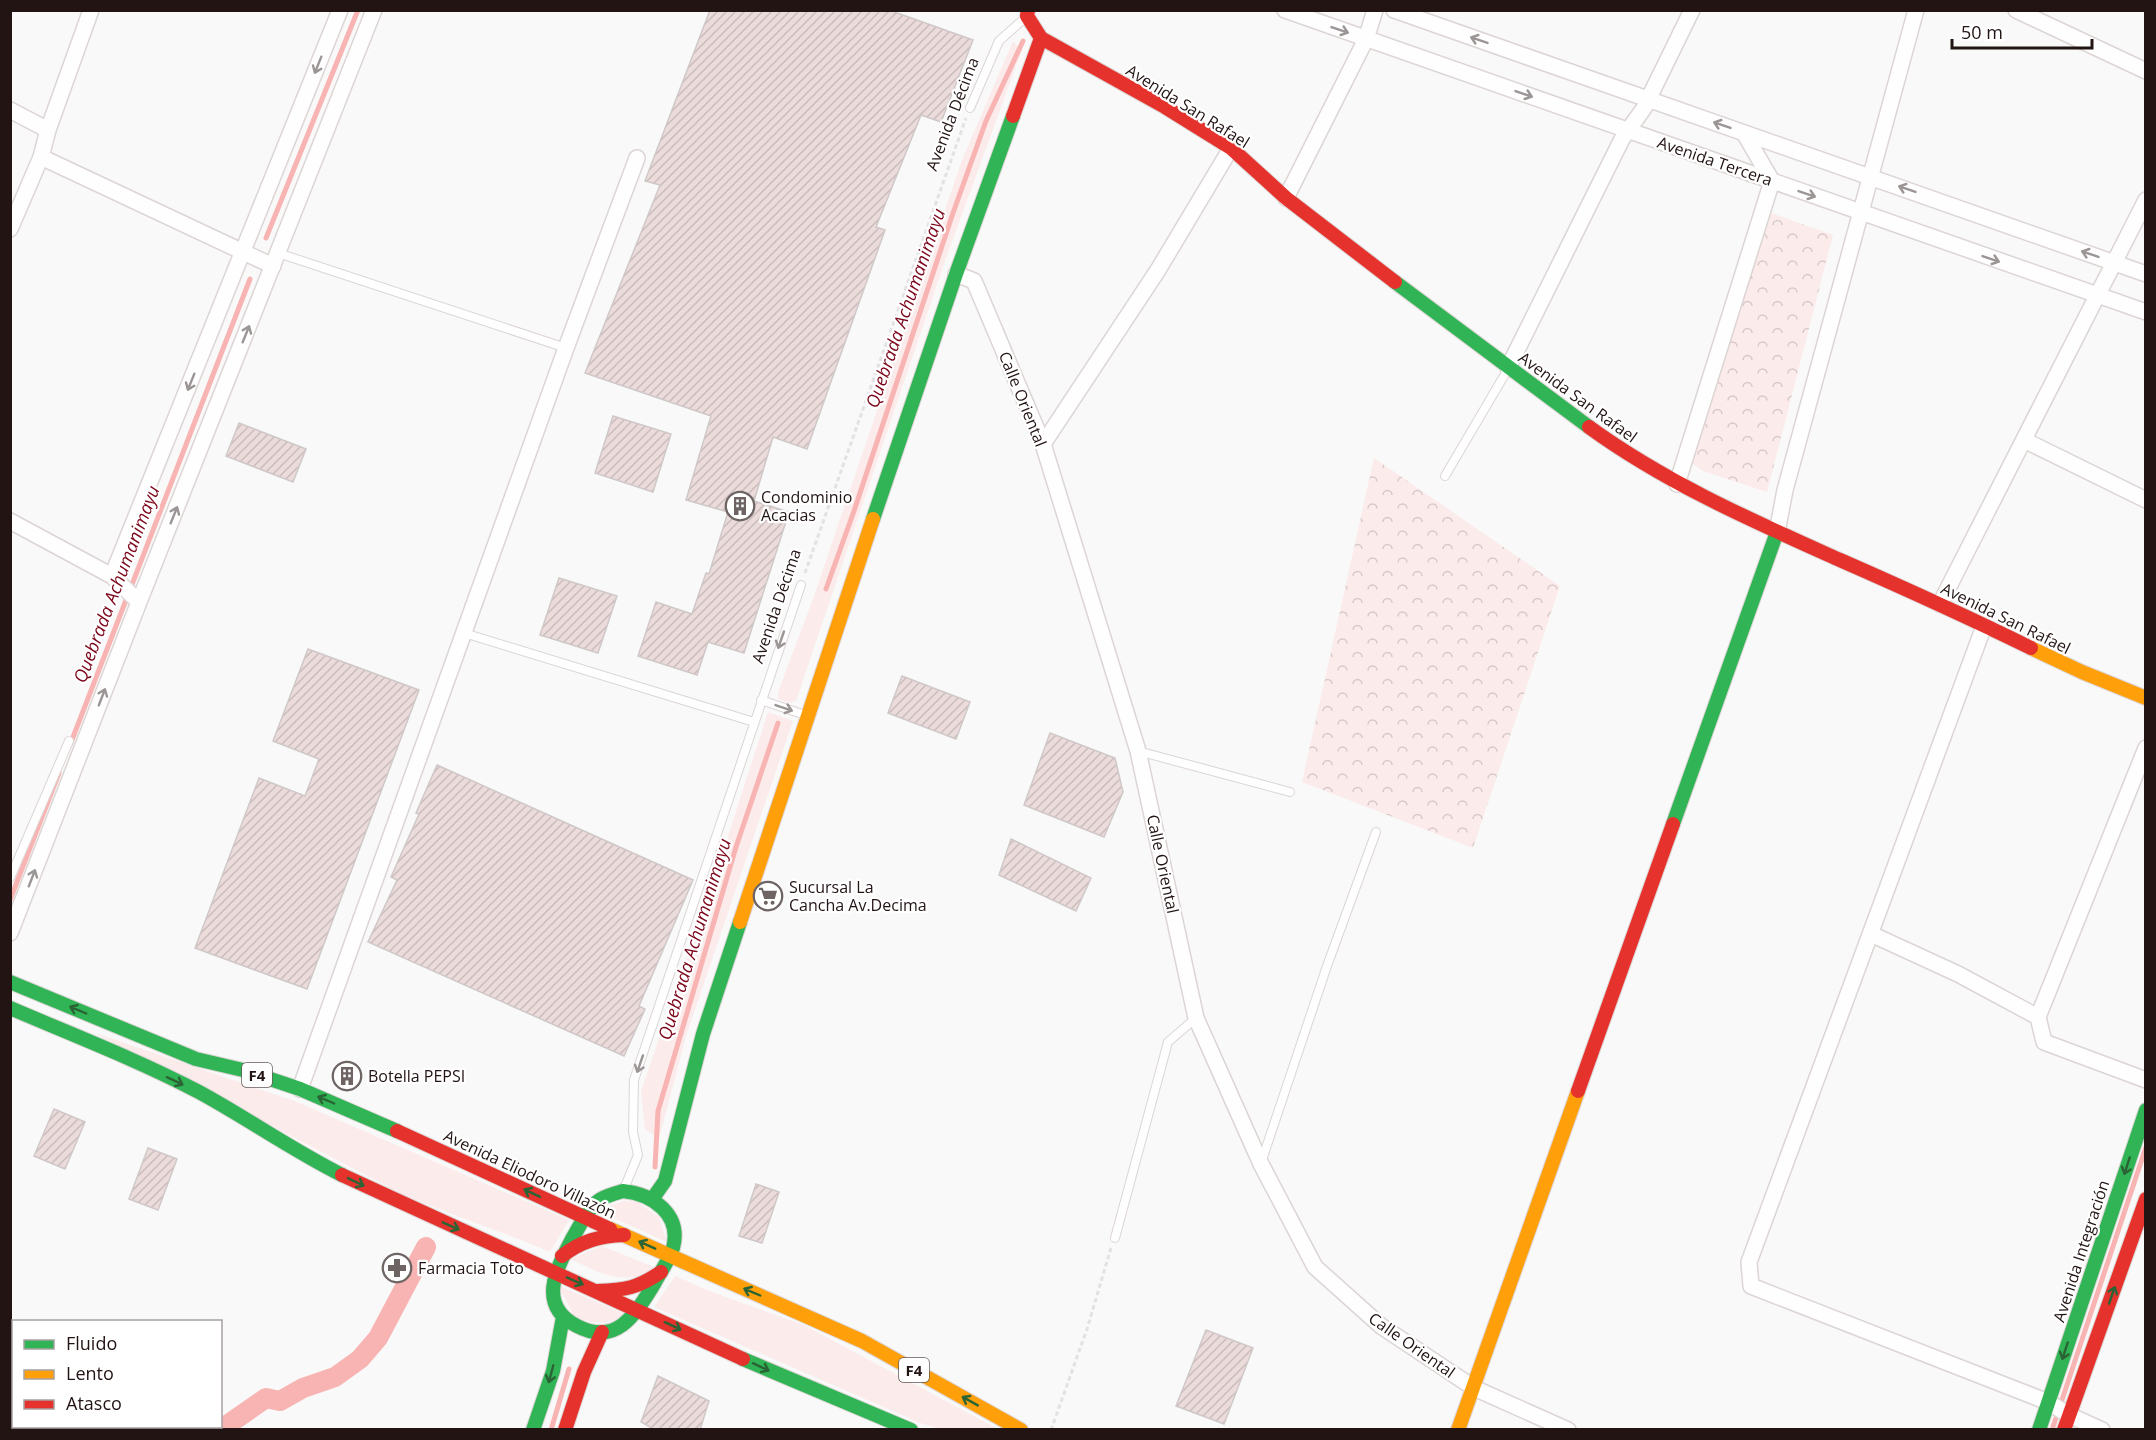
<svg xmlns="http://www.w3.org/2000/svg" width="2156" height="1440" font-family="'Open Sans',sans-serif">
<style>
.green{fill:#fcebeb}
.park{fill:url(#park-crowns)}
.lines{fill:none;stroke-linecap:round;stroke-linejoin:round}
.stream{stroke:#f8b4b2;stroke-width:5}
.canal{stroke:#f8b4b2;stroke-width:20}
.building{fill:url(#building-hatch);stroke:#d0c8c8;stroke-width:1.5}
.lane-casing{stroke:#dcd5d4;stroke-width:10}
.street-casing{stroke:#dcd5d4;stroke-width:18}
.fast-casing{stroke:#dcd5d4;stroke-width:16}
.slow-casing{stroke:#dcd5d4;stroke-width:16}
.jam-casing{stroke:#dcd5d4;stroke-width:16}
.path{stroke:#e2e2e2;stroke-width:3;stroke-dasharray:4.5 3;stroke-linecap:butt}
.lane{stroke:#fefefe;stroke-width:8}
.street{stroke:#fefefe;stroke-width:15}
.fast{stroke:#30b455;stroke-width:14}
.slow{stroke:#ff9f0a;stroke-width:14}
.jam{stroke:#e5322d;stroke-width:14}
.oneway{stroke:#9b9595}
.oneway2{stroke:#2a6434}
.labels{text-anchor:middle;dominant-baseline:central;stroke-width:4.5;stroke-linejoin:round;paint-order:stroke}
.shield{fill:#fff;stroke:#655a5a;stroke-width:1.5}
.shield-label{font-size:15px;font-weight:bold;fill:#231414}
.street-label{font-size:16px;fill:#231414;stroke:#fff}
.poi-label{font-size:16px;fill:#231414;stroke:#fff;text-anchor:start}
.water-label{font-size:18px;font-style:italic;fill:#7c061a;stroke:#fff}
</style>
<defs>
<pattern id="park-crowns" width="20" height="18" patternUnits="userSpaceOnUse" patternTransform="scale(1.5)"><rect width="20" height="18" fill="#fcebeb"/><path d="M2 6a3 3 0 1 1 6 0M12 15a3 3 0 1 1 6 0" fill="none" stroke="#d8c9c9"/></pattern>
<pattern id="building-hatch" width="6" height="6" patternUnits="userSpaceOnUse" patternTransform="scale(1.5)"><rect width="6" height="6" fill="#ebdcdb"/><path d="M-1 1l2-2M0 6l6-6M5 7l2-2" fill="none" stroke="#c9bcbb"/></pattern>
</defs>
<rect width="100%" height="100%" fill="#f9f9f9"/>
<path class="green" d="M1013 41 1022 50 947 255 796 701 789 703 778 699V692L813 599 962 160Z
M768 712 793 721 686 1036 659 1139 645 1129 641 1091 719 864Z
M93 1032 297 1102 569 1220 550 1252C501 1231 451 1215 402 1194Z
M624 1201 637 1202 659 1217 667 1242 600 1212 605 1207Z
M602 1246 654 1267C627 1289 598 1272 570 1259Z
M675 1276 712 1292 804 1325 998 1429H940L920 1423 654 1307Z
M558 1285 624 1314C606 1327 594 1323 575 1318Z"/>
<path class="park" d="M1760 209 1833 235 1767 492 1703 471 1682 456Z
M1374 458 1560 586 1473 848 1302 782Z
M39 1426H182L188 1429H37Z"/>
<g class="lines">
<path class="stream" d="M266 238 358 10
M826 589 854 511 953 213 986 121 1023 41
M70 745 250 279
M10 900 59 773
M655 1167 658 1111 736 847 778 723
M551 1430 569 1369
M2052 1430 2146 1147"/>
<path class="canal" d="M220 1430 266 1398 280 1401 303 1388 335 1377 360 1359 378 1338 426 1247"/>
</g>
<path class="building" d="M710 10H889L973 40 941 122 921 115 876 227 885 230 807 449 773 437 754 501 789 512 744 653 708 642 697 675 638 656 656 602 692 614 706 573 709 574 728 512 686 500 711 416 585 373 660 185 645 181Z
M613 416 671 434 653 492 595 473Z
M239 423 306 449 293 482 226 456Z
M559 578 617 596 598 653 540 635Z
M308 649 419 690 307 989 195 948 259 778 305 796 319 759 273 741Z
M902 676 970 702 956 739 888 713Z
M1050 733 1115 758 1123 792 1104 837 1024 805Z
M437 765 693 880 639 1006 645 1009 624 1056 368 942 397 880 391 877 419 814 416 813Z
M1011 839 1091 878 1076 911 999 875Z
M54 1109 85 1122 65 1169 34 1156Z
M148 1148 177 1159 158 1210 129 1199Z
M756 1184 779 1192 762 1243 739 1236Z
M1206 1330 1253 1348 1224 1424 1176 1406Z
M658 1376 709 1401 700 1430H655L641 1422Z"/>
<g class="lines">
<g class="lane-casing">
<path id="lane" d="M970 108 999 41 1026 17
M278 253 566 348
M1445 476 1508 369
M464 633 754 722
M761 700 805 715
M1138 751 1290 792
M10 878 69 741
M1261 1163 1327 966 1376 832
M624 1189 638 1155 633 1132 634 1080 801 585
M1115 1238 1168 1042 1196 1018"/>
</g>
<g class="street-casing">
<path id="street" d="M1285 10 2146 312
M1394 10 2146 274
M2016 10 2146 71
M10 110 48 130
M41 157 273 266
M1286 198 1366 39 1375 10
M10 229 41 157 48 130 91 10
M956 274 974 281 1043 444 1138 751 1196 1018 1261 1164 1315 1267 1381 1326 1474 1388 1568 1430
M1508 368 1622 139 1644 108 1692 10
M2024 440 2146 500
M1043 444 1158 270 1231 148
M1677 484 1772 181 1744 133
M10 521 112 576 139 602
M1777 532 1785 490 1916 10
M112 576 340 10
M1940 604 2146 200
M1984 626 1749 1262 1751 1286 2048 1402 2069 1415 2102 1430
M10 933 139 602 374 10
M1871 934 1958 974 2038 1017 2044 1042 2146 1080
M2038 1017 2146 748
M300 1089 566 348 637 158"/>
</g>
<g class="fast-casing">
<path id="fast" d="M1395 282 1589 427
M873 519 956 274 1013 116
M1673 824 1777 532
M10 982 196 1059 243 1070 300 1089 397 1131
M10 1008C73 1035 138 1060 199 1092 247 1118 292 1150 342 1175
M623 1191C652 1194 682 1214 673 1248 669 1261 660 1272 654 1284 636 1313 617 1347 577 1326 536 1305 557 1268 572 1239 580 1226 588 1207 601 1199 608 1195 616 1193 623 1191Z
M653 1198 665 1181 703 1034 740 922
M743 1359 911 1430
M533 1430 553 1371 563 1317
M2039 1430 2146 1110"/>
</g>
<g class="slow-casing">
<path id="slow" d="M2031 648 2082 672 2146 698
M740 922 873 519
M610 1229 862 1341 1021 1430
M1458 1430 1578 1091"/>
</g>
<g class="jam-casing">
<path id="jam" d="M1028 10 1027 16 1041 38 1165 107 1231 148 1286 198 1395 282
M1013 116 1041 38
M1589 427C1666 483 1753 521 1840 560 1904 588 1968 617 2031 648
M1578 1091 1673 824
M397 1131 610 1229
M342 1175 743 1359
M562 1256C581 1241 600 1236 624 1235
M598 1291C625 1290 638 1288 661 1272
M565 1430 584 1372 602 1332
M2064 1430 2146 1199"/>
</g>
<path class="path" d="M805 573 966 118
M1051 1430 1087 1329 1111 1248"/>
<use href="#lane" class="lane"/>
<use href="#street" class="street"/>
<use href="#fast" class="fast"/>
<use href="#slow" class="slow"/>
<use href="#jam" class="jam"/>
</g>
<defs><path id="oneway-shaft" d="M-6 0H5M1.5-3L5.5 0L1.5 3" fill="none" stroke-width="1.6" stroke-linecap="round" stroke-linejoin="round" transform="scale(1.5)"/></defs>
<g class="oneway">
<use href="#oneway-shaft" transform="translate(1340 30) rotate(19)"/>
<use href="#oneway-shaft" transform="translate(1479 40) rotate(-161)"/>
<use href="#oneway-shaft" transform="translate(318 65) rotate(112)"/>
<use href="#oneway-shaft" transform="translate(1524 94) rotate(19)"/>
<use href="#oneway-shaft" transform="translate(1722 125) rotate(-161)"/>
<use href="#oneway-shaft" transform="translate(1907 189) rotate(-161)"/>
<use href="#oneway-shaft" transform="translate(1807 194) rotate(19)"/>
<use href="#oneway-shaft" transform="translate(2090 254) rotate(-161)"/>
<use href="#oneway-shaft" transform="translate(1991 259) rotate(19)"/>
<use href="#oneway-shaft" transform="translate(246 334) rotate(-68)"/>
<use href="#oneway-shaft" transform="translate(191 382) rotate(112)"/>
<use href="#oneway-shaft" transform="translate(174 515) rotate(-68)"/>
<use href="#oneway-shaft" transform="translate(781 640) rotate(109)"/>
<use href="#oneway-shaft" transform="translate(102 697) rotate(-69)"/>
<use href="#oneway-shaft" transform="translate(784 708) rotate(19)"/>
<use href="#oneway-shaft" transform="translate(32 878) rotate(-69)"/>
<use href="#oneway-shaft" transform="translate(640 1064) rotate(109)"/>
</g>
<g class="oneway2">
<use href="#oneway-shaft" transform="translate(78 1010) rotate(-157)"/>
<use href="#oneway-shaft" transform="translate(175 1081) rotate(25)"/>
<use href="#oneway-shaft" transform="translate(326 1100) rotate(-157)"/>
<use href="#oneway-shaft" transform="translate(2127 1166) rotate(108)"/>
<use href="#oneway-shaft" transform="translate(356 1182) rotate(26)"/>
<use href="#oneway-shaft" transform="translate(532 1193) rotate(-155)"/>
<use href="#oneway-shaft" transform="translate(451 1226) rotate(24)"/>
<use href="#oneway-shaft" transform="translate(647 1245) rotate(-156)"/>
<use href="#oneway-shaft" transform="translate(575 1281) rotate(24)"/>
<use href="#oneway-shaft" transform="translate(752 1292) rotate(-157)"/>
<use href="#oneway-shaft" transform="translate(2112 1295) rotate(-71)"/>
<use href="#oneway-shaft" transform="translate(673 1326) rotate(25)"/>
<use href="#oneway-shaft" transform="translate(2065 1351) rotate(108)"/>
<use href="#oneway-shaft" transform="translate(761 1367) rotate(25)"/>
<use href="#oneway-shaft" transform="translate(551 1374) rotate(105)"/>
<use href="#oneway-shaft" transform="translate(970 1401) rotate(-151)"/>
</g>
<defs>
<g id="building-ring" transform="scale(1.5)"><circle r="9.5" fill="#fff" stroke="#6e6464" stroke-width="1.5"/><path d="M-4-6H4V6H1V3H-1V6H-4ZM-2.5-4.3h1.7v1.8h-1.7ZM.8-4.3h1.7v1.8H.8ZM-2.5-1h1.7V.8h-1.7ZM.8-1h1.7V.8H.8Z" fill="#6e6464"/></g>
<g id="supermarket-ring" transform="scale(1.5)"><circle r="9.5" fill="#fff" stroke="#6e6464" stroke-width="1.5"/><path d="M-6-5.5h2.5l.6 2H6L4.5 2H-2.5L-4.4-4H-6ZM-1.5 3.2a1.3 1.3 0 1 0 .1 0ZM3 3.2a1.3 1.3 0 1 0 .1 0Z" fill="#6e6464"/></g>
<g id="pharmacy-ring" transform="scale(1.5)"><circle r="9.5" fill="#fff" stroke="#6e6464" stroke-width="1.5"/><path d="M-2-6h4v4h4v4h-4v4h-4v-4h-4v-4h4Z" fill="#6e6464"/></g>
</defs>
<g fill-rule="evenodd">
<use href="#building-ring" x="740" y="506"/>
<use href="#supermarket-ring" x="768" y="896"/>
<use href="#building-ring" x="347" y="1076"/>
<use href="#pharmacy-ring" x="397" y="1268"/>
</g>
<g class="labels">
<g class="shield">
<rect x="242" y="1063" width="30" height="24" rx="4.5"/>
<rect x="899" y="1358" width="30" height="24" rx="4.5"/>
</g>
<g class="shield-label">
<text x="257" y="1075">F4</text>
<text x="914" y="1370">F4</text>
</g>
<g class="street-label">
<text transform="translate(1188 106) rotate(32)">Avenida San Rafael</text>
<text transform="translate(952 114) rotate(-69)">Avenida Décima</text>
<text transform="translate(1715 161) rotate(19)">Avenida Tercera</text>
<text transform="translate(1578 397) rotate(36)">Avenida San Rafael</text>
<text transform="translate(1023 399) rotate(68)">Calle Oriental</text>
<text transform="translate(776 606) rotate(-71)">Avenida Décima</text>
<text transform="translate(2006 618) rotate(26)">Avenida San Rafael</text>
<text transform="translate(1163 864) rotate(78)">Calle Oriental</text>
<text transform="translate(530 1174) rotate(25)">Avenida Eliodoro Villazón</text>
<text transform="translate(2081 1251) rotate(-72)">Avenida Integración</text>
<text transform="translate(1412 1345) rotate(35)">Calle Oriental</text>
</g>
<g class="poi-label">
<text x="761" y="497">Condominio<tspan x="761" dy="18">Acacias</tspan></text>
<text x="789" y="887">Sucursal La<tspan x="789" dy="18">Cancha Av.Decima</tspan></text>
<text x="368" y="1076">Botella PEPSI</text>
<text x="418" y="1268">Farmacia Toto</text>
</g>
<g class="water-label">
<text transform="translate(905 308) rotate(-71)">Quebrada Achumanimayu</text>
<text transform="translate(116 584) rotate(-69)">Quebrada Achumanimayu</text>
<text transform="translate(694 939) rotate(-73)">Quebrada Achumanimayu</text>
</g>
</g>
<rect width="2156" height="1440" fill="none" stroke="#231414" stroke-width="24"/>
<rect x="12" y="1320" width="210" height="108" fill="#ffffff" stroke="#a7a1a1" stroke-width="1.5"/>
<rect x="24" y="1340" width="30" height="9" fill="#30b455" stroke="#a7a1a1" stroke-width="1.5"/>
<text x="66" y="1350" font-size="18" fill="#231414">Fluido</text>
<rect x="24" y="1370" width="30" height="9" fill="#ff9f0a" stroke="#a7a1a1" stroke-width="1.5"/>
<text x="66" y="1380" font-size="18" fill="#231414">Lento</text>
<rect x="24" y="1400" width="30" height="9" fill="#e5322d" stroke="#a7a1a1" stroke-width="1.5"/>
<text x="66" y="1410" font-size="18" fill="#231414">Atasco</text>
<path d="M1952 39v9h140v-9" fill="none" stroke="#231414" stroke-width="3"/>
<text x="1961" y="39" font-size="18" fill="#231414" stroke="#ffffff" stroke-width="4.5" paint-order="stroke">50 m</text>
</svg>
